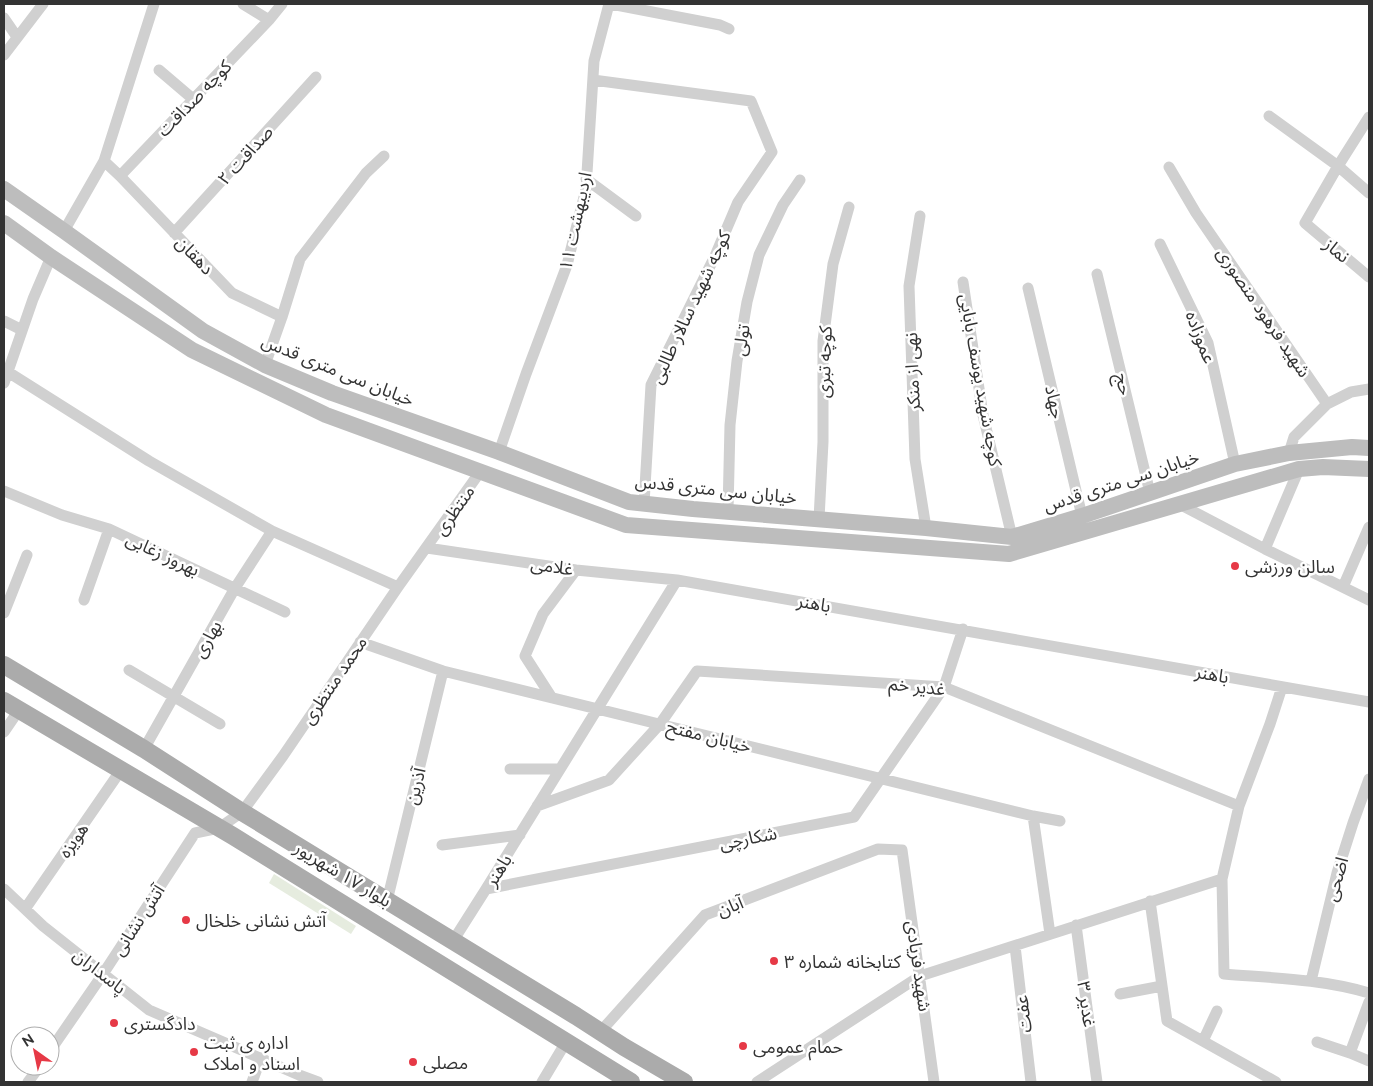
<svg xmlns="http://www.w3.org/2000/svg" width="1373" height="1086" font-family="Raleway,'Noto Sans Arabic',sans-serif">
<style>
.green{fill:#e6ecdf}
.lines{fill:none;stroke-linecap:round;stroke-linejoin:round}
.minor{stroke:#d0d0d0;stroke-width:11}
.secondary{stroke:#bdbdbd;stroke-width:16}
.primary{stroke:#ababab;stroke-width:18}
.poi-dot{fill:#e63946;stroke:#fff;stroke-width:2}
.labels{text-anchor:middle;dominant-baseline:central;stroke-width:5;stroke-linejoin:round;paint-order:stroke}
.street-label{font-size:18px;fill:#333;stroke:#fff}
.poi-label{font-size:18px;fill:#333;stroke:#fff;text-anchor:start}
</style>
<rect width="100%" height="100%" fill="#fff"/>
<path class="green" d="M274 874 356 926 351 934 269 883Z"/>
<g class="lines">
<path class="minor" d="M243 4 269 20
M611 4 720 25 729 29
M4 18 17 37
M4 55 43 4
M159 70 193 99
M593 80 751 101 772 152 738 202 715 256 651 385 644 504
M1269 116 1338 166 1369 193
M1369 117 1338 166 1305 223 1369 277
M104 161 120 176 232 293 282 317
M1169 167 1196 213 1327 404 1294 437 1289 453
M120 176 269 20 282 4
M586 179 636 216
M920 216 909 286 915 459 926 528
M64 231 104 161 154 4
M174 233 316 77
M1160 244 1208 343 1235 464
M1097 274 1150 493
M963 282 983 415 1012 537
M1028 288 1082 516
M4 321 22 330
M265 365 282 317 300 259 366 173 384 156
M8 372 149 461 272 531 398 587
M4 383 33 299 51 257
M1327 404 1351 392 1369 389
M499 452 526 374 567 265 586 189 594 61 609 4
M4 491 62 515 109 529
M1179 504 1265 549 1369 600
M728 511 730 425 737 361 747 302 759 255 783 205 800 180
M819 519 823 442V341L833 264 849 207
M427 548 576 570 677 580 1369 702
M1265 549 1299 469
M1343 587 1369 527
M84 600 109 529 285 612
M4 613 27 555
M360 642 443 671 1033 816 1060 821
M129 670 220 724
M1282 687 1270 724 1239 806 1222 879 1224 974C1273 978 1322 979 1369 993
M552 698 525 656 543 614 576 570
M4 732 19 710
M144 749 235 588 272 531
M510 769H560
M537 806 609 780 660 724 697 671 944 687 1239 806
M1033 816 1050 934
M442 845 520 835
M4 889 43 926 149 1010 299 1075 318 1082
M486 889 854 817 944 687 963 629
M387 901 443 671
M1150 901 1167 1021 1276 1082
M25 909 121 770
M1076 925 1097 1082
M453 941 486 889 677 580
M1015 946 1031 1082
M1311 981 1337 873 1353 823 1369 779
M1120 994 1162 986
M601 1031 705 915 878 849 902 850 934 1082
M1203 1041 1217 1011
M1317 1042 1350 1053 1369 1002
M50 1051 103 974 195 833 219 828 242 812 283 756 398 587 480 472
M1350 1053 1369 1061
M28 1082 40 1066
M252 1082 261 1058
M542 1082 566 1042
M757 1082 920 976 1222 879"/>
<path class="secondary" d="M4 189 64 231 203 331 265 365 332 393 499 452 629 502 693 509 926 528 1012 537 1082 516 1235 464 1289 453 1352 447 1369 448
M4 223 51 257 192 350 326 415 626 525 1009 554 1299 469 1323 467 1369 469"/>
<path class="primary" d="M4 665 144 749 242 812 576 1016 624 1047 684 1082
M4 701 233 836 631 1082"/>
</g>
<g class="poi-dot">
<circle cx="1235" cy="566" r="5"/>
<circle cx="186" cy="920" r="5"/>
<circle cx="774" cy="961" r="5"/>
<circle cx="114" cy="1023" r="5"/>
<circle cx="743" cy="1046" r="5"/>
<circle cx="194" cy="1052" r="5"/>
<circle cx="413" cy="1062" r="5"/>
</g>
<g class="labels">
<g class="street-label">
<text transform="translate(194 98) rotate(-46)">کوچه صداقت</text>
<text transform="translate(245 155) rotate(-48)">صداقت ۲</text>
<text transform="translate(575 221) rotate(-78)">۱۱ اردیبهشت</text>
<text transform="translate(1337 250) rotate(40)">نماز</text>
<text transform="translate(195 255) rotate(46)">دهقان</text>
<text transform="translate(690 307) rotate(-65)">کوچه شهید سالار طالبی</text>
<text transform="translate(1264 312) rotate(56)">شهید فرهود منصوری</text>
<text transform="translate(1201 337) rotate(69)">عموزاده</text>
<text transform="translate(741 340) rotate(-81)">تولی</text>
<text transform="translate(824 362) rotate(-88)">کوچه تبری</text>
<text transform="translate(338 370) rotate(22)">خیابان سی متری قدس</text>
<text transform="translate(912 372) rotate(-92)">نهی از منکر</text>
<text transform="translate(981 380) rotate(80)">کوچه شهید یوسف بابایی</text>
<text transform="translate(1124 384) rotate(76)">حج</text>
<text transform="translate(1055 402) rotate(77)">جهاد</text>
<text transform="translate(1121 481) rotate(-18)">خیابان سی متری قدس</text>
<text transform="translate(716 489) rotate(6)">خیابان سی متری قدس</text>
<text transform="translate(454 510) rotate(-55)">منتظری</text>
<text transform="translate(163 554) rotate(25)">بهروز زغابی</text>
<text transform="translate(552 566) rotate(8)">غلامی</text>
<text transform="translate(814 603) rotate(10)">باهنر</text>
<text transform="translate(207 639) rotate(-60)">بهاری</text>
<text transform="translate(1212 674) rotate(10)">باهنر</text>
<text transform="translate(334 680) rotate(-56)">محمد منتظری</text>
<text transform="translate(917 686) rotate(6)">غدیر خم</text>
<text transform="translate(709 736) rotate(14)">خیابان مفتح</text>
<text transform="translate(415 786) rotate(-76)">آذرین</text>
<text transform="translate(748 838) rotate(-11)">شکارچی</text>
<text transform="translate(73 840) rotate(-55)">هویزه</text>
<text transform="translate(498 870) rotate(-58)">باهنر</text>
<text transform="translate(343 874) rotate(31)">بلوار ١٧ شهریور</text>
<text transform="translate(1336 879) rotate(-74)">اضحی</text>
<text transform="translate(730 906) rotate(-21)">آبان</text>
<text transform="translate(138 920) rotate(-57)">آتش نشانی</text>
<text transform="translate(919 966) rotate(82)">شهید فریادی</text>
<text transform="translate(100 971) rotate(38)">پاسداران</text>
<text transform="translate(1087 1004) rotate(82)">غدیر ۳</text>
<text transform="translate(1023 1014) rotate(-97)">عفت</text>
</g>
<g class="poi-label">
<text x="1245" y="566">سالن ورزشی</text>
<text x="196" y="920">آتش نشانی خلخال</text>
<text x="784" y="961">کتابخانه شماره ۳</text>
<text x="124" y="1023">دادگستری</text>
<text x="204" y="1042">اداره ی ثبت<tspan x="204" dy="21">اسناد و املاک</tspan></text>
<text x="753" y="1046">حمام عمومی</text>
<text x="423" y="1062">مصلی</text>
</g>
</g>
<rect width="1373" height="1086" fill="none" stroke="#333333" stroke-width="10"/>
<g transform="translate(35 1051) rotate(327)"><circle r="24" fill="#ffffff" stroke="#adadad"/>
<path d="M0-4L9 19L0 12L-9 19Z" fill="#e63946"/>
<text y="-8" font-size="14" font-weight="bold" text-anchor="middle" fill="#333333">N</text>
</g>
</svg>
